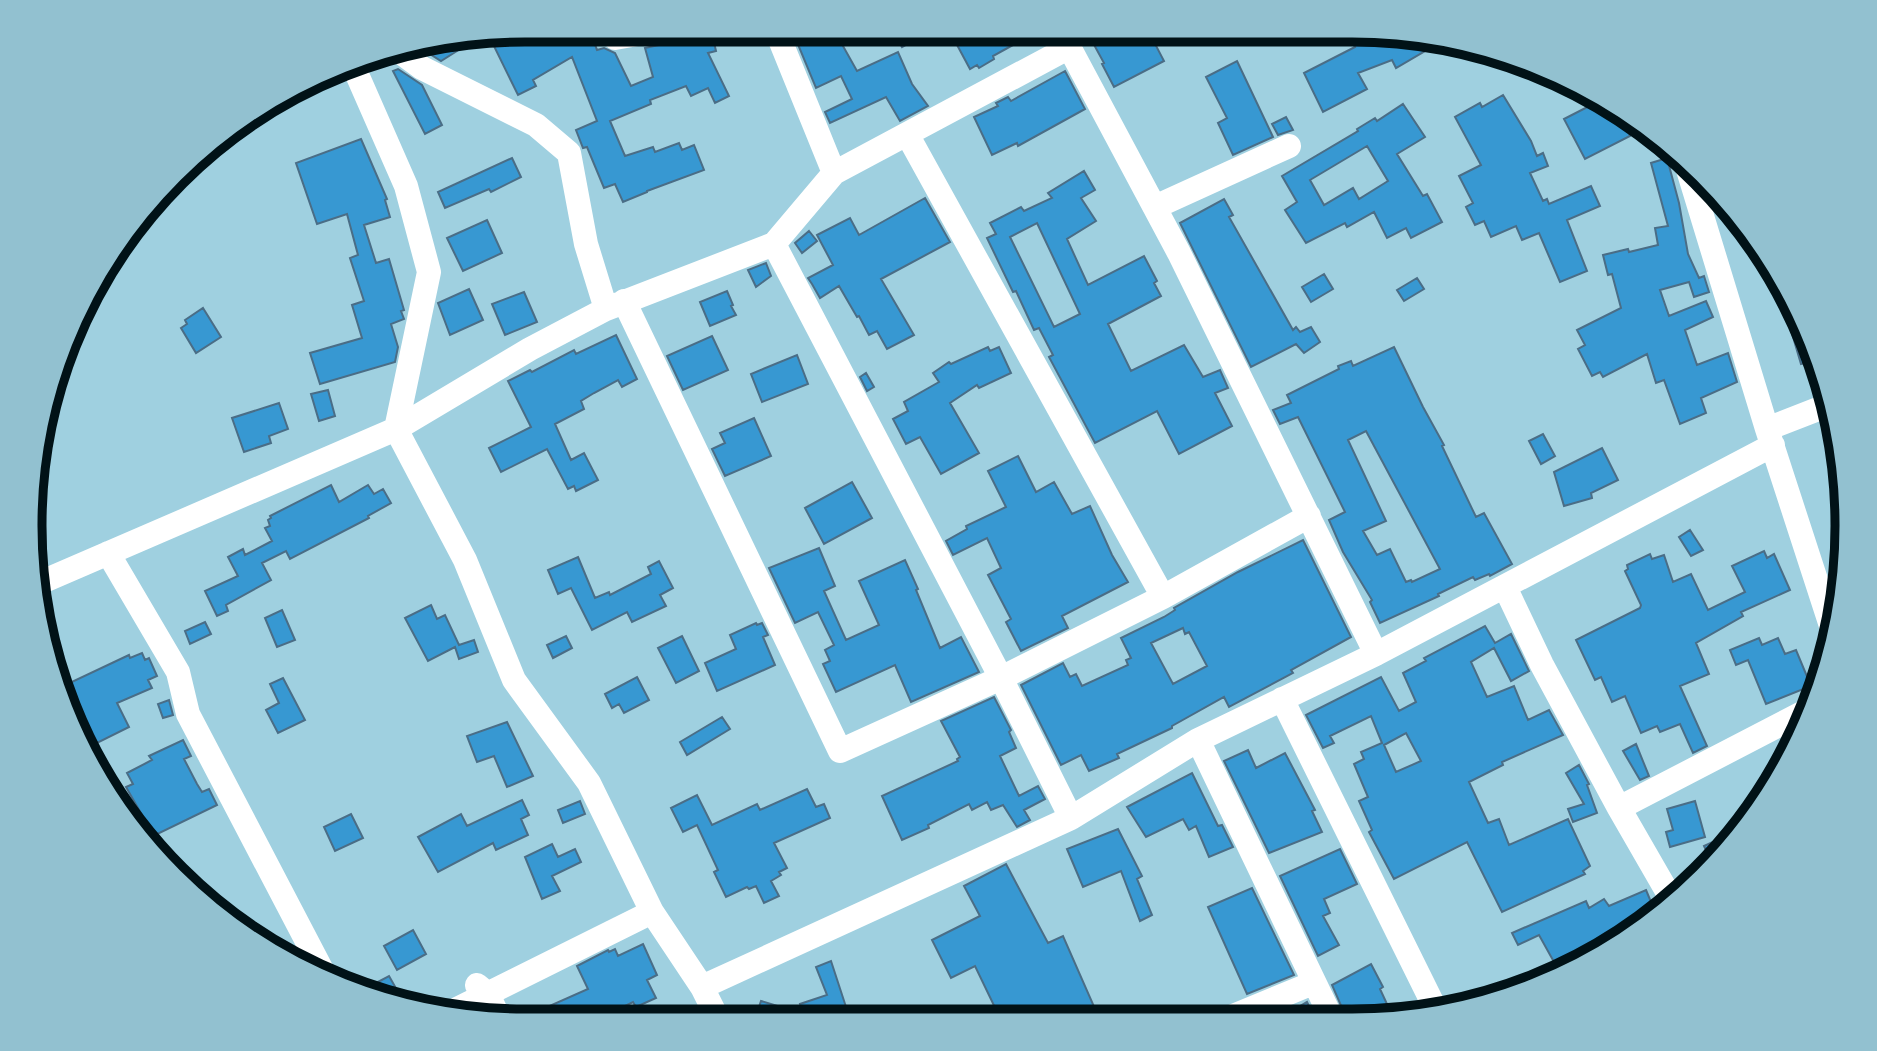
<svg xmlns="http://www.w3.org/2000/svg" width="1877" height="1051" font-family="'Archivo Narrow',sans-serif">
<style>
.building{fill:#3798d2;stroke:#4a6d86;stroke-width:2;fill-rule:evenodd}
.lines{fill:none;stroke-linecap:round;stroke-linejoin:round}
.minor{stroke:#fff;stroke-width:24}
.rim{fill:none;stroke:#011217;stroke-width:9}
</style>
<rect width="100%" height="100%" fill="#9fd0e0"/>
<path class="building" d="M526 30H590L597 50 604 48 615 53 631 86 653 77 645 48 663 44 674 36 698 30H703L705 37 712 34 716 51 708 53 729 96 715 103 708 88 691 96 686 86 650 100 651 104 610 121 625 156 653 147 655 152 679 143 682 150 694 145 704 170 647 191V192L623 202 615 184 604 188 587 147 583 148 576 130 597 121 572 57 533 80 536 86 518 95 492 42 517 31Z
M792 30H834L857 71 898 52 912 84 928 106 900 121 886 97 830 123 825 112 852 99 841 76 816 88Z
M893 30H932L902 47Z
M949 30H1005L1013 45 993 56 994 59 979 68 977 65 970 69Z
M1086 30 1140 31 1146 41 1152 38 1164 61 1114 87 1102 64 1104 63Z
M1382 31 1417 36 1425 51 1396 68 1392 60 1358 73 1367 89 1323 112 1304 73 1355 47 1354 45Z
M452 42 457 51 441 61 419 47 433 45 436 50Z
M1237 61 1273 137 1233 155 1218 123 1227 118 1206 77Z
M398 69 422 85 442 125 425 134 393 71Z
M1065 71 1085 109 1018 146 1017 143 992 155 974 117 998 106 996 103 1008 97 1011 101Z
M1503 95 1531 141 1537 156 1543 153 1548 166 1530 173 1543 201 1547 199 1549 204 1591 186 1600 206 1567 220 1587 271 1560 282 1539 233 1522 240 1516 226 1491 237 1484 221 1475 225 1466 207 1473 203 1459 176 1481 165 1455 117 1480 103 1482 107Z
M1603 99 1639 125 1628 130 1630 136 1585 159 1564 119Z
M1403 104 1425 137 1397 154 1423 196 1427 194 1442 222 1411 238 1406 228 1387 238 1374 212 1347 227 1345 223 1306 243 1285 210 1297 202 1282 176 1358 131 1357 129 1375 118 1377 121ZM1367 146 1388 181 1359 199 1353 188 1324 205 1310 180Z
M1286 117 1293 130 1278 135 1272 124Z
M361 139 387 199 385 200 390 217 364 225 376 263 389 259 404 310 401 311 404 319 391 324 398 347 395 362 320 384 310 353 362 338 352 305 364 301 350 258 358 255 347 214 317 224 296 163Z
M512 158 521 177 491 192 489 189 445 208 438 192Z
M1667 158 1679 203 1688 254 1699 278 1704 276 1709 292 1694 297 1689 282 1660 290 1669 316 1706 301 1713 317 1685 330 1697 365 1728 353 1737 382 1701 398 1706 413 1680 424 1664 380 1656 383 1647 354 1603 377 1600 372 1592 376 1578 349 1585 345 1577 330 1621 308 1612 274 1608 275 1603 255 1628 249 1629 252 1658 245 1655 228 1668 226 1651 163Z
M1084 171 1095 190 1081 198 1096 221 1067 239 1088 285 1144 256 1157 281 1154 283 1161 296 1108 324 1131 371 1184 345 1203 377 1220 370 1228 388 1215 393 1232 426 1179 454 1157 411 1095 443 1049 357 1053 355 1039 328 1034 330 1016 291 1013 292 987 238 996 234 990 223 1021 207 1024 211 1052 198 1048 193ZM1037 223 1080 314 1054 327 1010 237Z
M925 198 950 242 881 279 914 335 887 349 877 331 869 335 859 316 857 317 839 286 820 298 812 284 808 278 833 265 817 235 850 218 859 235Z
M1224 199 1233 215 1229 217 1293 330 1296 327 1300 332 1311 327 1320 342 1304 353 1296 344 1251 367 1180 223Z
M487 220 502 253 463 271 447 238Z
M809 231 817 241 802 253 795 243Z
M766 263 771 276 756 287 748 270Z
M1324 274 1333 289 1311 302 1302 287Z
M1417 278 1424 289 1404 301 1397 290Z
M469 289 483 320 450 335 438 303Z
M727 291 733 305 731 306 736 315 710 326 700 302Z
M524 292 537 322 505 335 492 304Z
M1788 293 1796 307 1816 360 1801 364 1781 296Z
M203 308 221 337 196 353 181 328 187 324 185 320Z
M616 335 637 379 622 387 618 380 594 393 581 401 584 409 555 424 571 460 584 453 598 480 576 491 574 486 568 489 547 449 501 472 489 448 531 427 508 381 530 370 532 372 574 350 576 354Z
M712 336 728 370 683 390 667 356Z
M988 347 990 351 999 347 1011 373 979 388 977 385 950 403 979 453 941 474 920 437 906 444 893 419 908 411 904 402 939 382 933 373 949 362 951 364Z
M1394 347 1423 407 1444 445 1442 446 1476 517 1484 513 1512 564 1490 576 1489 574 1475 580 1473 577 1438 594 1439 596 1380 623 1370 602 1372 600 1343 552 1329 520 1345 512 1298 417 1280 424 1273 410 1291 403 1287 395 1339 369 1338 366 1351 361 1353 366ZM1366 431 1440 569 1412 582 1411 580 1406 582 1390 549 1377 555 1363 531 1386 521 1348 440Z
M797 355 808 384 762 402 751 374Z
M866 373 874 387 867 391 860 377Z
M328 390 335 416 319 421 311 394Z
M279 403 288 429 269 436 271 443 244 452 232 418Z
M754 418 771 456 725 476 712 449 725 443 720 433Z
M1543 434 1555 456 1541 464 1529 441Z
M1602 448 1618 480 1591 493 1592 498 1564 506 1554 472Z
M1018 456 1036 492 1054 482 1072 514 1090 506 1112 555 1128 582 1062 616 1068 628 1021 651 1006 622 1011 619 988 575 1001 568 987 538 953 555 946 541 967 529 966 526 1006 507 988 471Z
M852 482 872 518 824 544 805 508Z
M331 485 339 502 368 485 374 494 383 489 391 503 368 516 369 518 290 559 286 551 262 563 271 580 226 605 228 611 217 616 205 591 238 576 228 557 243 549 245 555 272 541 265 528 270 526 268 520 271 518 270 516Z
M1690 530 1703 550 1691 556 1679 537Z
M1303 540 1351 637 1291 670 1293 673 1229 707 1224 697 1172 726V728L1117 754 1119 758 1089 771 1081 755 1061 765 1021 685 1063 663 1070 677 1076 674 1082 686 1128 665 1126 660 1131 658 1121 638 1164 617 1175 610 1174 608 1238 572ZM1183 628 1185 634 1189 632 1207 666 1173 684 1151 643Z
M819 548 835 586 824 591 846 640 879 625 859 581 905 560 918 589 916 590 940 648 961 637 979 672 911 702 895 665 836 692 823 664 830 661 825 650 834 645 818 612 795 623 769 568Z
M1764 551 1767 558 1774 554 1790 590 1741 612 1743 616 1696 643 1709 674 1680 686 1707 746 1693 753 1680 724 1660 732 1657 726 1641 733 1625 696 1612 702 1601 677 1595 680 1576 640 1640 608 1641 605 1625 571 1628 569 1627 565 1650 554 1652 559 1664 555 1673 582 1691 574 1708 610 1745 592 1732 566Z
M578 557 595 598 609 592 610 595 651 574 648 567 659 561 673 588 660 595 666 606 632 622 627 612 592 630 571 588 558 594 548 570Z
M431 605 437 619 445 615 459 645 474 640 478 652 459 659 455 647 428 661 405 618Z
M282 610 295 640 277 647 265 618Z
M205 622 211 634 190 644 185 631Z
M756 623 757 625 762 623 768 635 763 637 775 665 717 691 705 663 736 649 730 635Z
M1485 626 1495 643 1511 634 1529 671 1511 681 1494 648 1471 662 1487 697 1514 686 1528 720 1549 710 1563 735 1502 762 1503 765 1469 782 1488 823 1499 819 1509 845 1568 819 1590 866 1583 871 1585 874 1502 912 1467 842 1394 879 1369 832 1372 830 1359 801 1368 797 1354 764 1364 759 1361 752 1382 743 1371 716 1330 736 1334 743 1323 748 1306 715 1381 677 1399 711 1416 702 1403 673 1426 661 1424 658ZM1406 733 1421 761 1396 772 1384 745Z
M566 636 572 648 553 658 547 645Z
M682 636 699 671 676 683 658 648Z
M1759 638 1762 645 1778 638 1785 654 1796 650 1811 686 1766 704 1748 660 1736 665 1730 650Z
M142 653 145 660 149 658 157 676 148 680 152 688 117 703 129 727 91 746 82 725 75 728 67 715 61 687 129 655 130 658Z
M637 677 649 700 624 713 619 704 612 708 605 694Z
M283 678 305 720 278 733 266 710 279 703 270 684Z
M994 697 1011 730 1009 732 1016 748 1000 756 1019 796 1038 786 1045 799 1024 810 1030 820 1017 827 1003 805 991 810 987 802 972 810 969 804 928 825 929 828 902 840 882 796 958 761 957 759 960 757 941 721Z
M169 700 173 715 163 718 158 704Z
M722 717 730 729 687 755 680 742Z
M507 722 533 776 507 787 494 756 477 762 467 736Z
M183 740 191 756 184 759 197 784 202 792 209 789 217 805 145 840 132 819 142 815 126 787 133 784 127 773 152 760 149 756Z
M1636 744 1649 776 1640 780 1623 751Z
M1248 750 1256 768 1285 753 1315 810 1312 811 1322 832 1269 853 1224 761Z
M1579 765 1589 784 1587 785 1597 813 1573 822 1568 809 1584 804 1566 773Z
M1192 773 1218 826 1222 825 1233 847 1209 857 1196 826 1189 830 1183 819 1146 837 1127 807Z
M807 789 816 807 824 804 830 818 774 843 787 868 779 872 781 875 771 881 779 896 764 903 756 886 749 889 747 887 726 897 714 872 718 870 697 825 683 832 671 808 697 795 712 825 757 804 760 810Z
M522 800 529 815 521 819 528 835 496 850 493 843 438 872 418 837 461 814 467 826Z
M580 801 585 814 563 823 558 810Z
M1695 801 1705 837 1670 847 1666 832 1673 830 1667 809Z
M351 814 363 838 335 851 324 827Z
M1118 829 1142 876 1137 879 1152 915 1140 921 1121 871 1083 887 1067 849Z
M1737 831 1722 850 1712 863 1704 846Z
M552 844 558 857 575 849 581 862 552 876 560 891 542 899 525 857Z
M1340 849 1357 884 1324 899 1330 913 1323 916 1339 945 1318 956 1280 876Z
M1006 864 1048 943 1063 936 1099 1018H1000L975 966 951 978 932 940 980 916 964 886Z
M1252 888 1294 975 1247 994 1208 907Z
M1646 890 1656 914 1643 924 1642 922 1570 961 1572 965 1559 971 1539 935 1518 945 1512 933 1586 901 1589 908 1604 899 1609 906Z
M413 930 426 954 397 970 384 946Z
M643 944 657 975 647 980 656 998 636 1007 633 1002 596 1020H518L588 989 577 966 608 950 609 952 615 949 618 956Z
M831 961 848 1013 830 1019H805L800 1004 827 995 816 967Z
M1371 964 1383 987 1380 989 1393 1017H1346L1332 985Z
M389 976 406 1006 386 1000 376 983Z
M761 1001 784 1008 781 1019H755Z
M1307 1002 1313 1014 1308 1017 1268 1018 1294 1007 1295 1009Z"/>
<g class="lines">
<path class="minor" d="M1060 30 1179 253 1376 654
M615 38 660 30
M399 51 422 68 536 125 569 153 586 244 606 309
M352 63 406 186 429 272 396 429 465 560 514 680 589 783 652 912 702 987 718 1019
M907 134 1163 597
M1685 160 1767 429 1833 632
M834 173 1068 48
M1155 207 1289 146
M774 244 1001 678 1071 818
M624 301 840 751 1001 678 1163 597 1309 516
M1767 429 1831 404
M108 553 178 672 188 714 324 974
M37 584 396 429 530 349 606 309 774 244 834 173 776 30
M1505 587 1542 665 1619 808
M1282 699 1437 1012
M1198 740 1331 1017
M1672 900 1619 808 1810 709
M477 985 488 994 500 1020
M702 987 1071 818 1198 740 1376 654 1773 445
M449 1013 652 912
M1228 1018 1313 983"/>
</g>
<path d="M0 0H1877V1051H0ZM525 42H1352A483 483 0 0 1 1835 525V526A483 483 0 0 1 1352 1009H525A483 483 0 0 1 42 526V525A483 483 0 0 1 525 42Z" fill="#92c1d0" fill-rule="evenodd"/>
<path class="rim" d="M525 42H1352A483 483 0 0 1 1835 525V526A483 483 0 0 1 1352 1009H525A483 483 0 0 1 42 526V525A483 483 0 0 1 525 42Z"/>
</svg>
